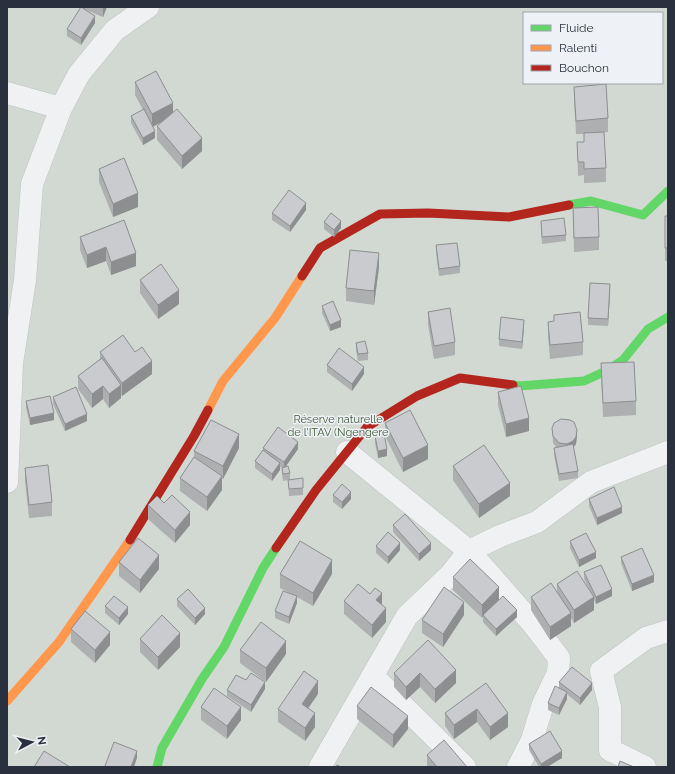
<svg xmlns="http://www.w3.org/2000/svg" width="675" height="774" font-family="Raleway,sans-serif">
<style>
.green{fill:#d2d9d2;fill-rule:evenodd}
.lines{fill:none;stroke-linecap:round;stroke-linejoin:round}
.street-casing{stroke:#bfc1c4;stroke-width:23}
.street{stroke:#f0f1f3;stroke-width:22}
.fast{stroke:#63d668;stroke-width:9}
.slow{stroke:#ff974d;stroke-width:9}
.jam{stroke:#b3261e;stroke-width:9}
.wall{fill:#adafb1}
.shaded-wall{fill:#8d8e90}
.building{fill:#c9cbce;stroke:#8d8e90}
.labels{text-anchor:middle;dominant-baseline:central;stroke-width:3;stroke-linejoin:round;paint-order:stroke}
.park-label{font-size:11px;fill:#3e5937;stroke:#eef1f5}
</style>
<rect width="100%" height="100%" fill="#e1e3e6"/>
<path class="green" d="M7 7H668V767H7ZM524 13H662V83H524Z"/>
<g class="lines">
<g class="street-casing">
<path id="street" d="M7 93 61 108
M7 362 12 363 7 482
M12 363 25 280 32 184 61 108 79 74 115 30 148 7
M347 452 469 551 533 624 559 658 558 673 543 704 532 740 518 767
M373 676 465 767
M320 767 407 616 450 575 469 551 500 536 537 522 591 482 668 452
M645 767 610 750V707L601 671 646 638 668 631"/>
</g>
<use href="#street" class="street"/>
<path class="fast" d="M569 205 591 201 643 215 668 191
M513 385 519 386 584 381 608 370 623 360 648 329 668 317
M157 767 162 748 202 679 224 647 263 568 276 548"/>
<path class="slow" d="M208 410 223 381 275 318 302 276
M7 701 59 642 130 540"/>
<path class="jam" d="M302 276 320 248 380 214 428 213 509 217 569 205
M130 540 194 436 208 410
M276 548 316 490 367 427 417 396 460 378 513 385"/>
</g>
<path class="wall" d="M79 7H107L103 17 86 10 95 23 81 45 67 36V29L81 8Z
M135 82 173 112 202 151 182 169 157 140V126L161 122 153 127 155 138 143 145 131 123V116L143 110 135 95Z
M574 87 608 118V132L598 133 606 168V182L584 183V175L578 176 577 142H584V134H576L574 100Z
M99 169 138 207 113 217 99 182Z
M573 208 599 237V250L574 252Z
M306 210 290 232 272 220V213Z
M665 216H668V261H665Z
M124 220 136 266 111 275 106 261 87 268 80 250V237Z
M541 221 566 235V241L542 244 541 228Z
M324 222 341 228 334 237 324 229Z
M436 245 460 266V273L439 276 436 252Z
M379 267 374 305 346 301V288Z
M140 280 179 304 158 319 140 293Z
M610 291 608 326 588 325V318Z
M322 306 341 327 330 331 322 313Z
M428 312 455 342V355L434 359 428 325Z
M554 315 583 342V355L550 359 548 336V322H554Z
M524 327 522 349 499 346V339Z
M356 343 368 353V360L358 361 356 350Z
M100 352H135L152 374 122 396 121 395V398L109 408 103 399 92 408 78 389V376L100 359Z
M601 363 636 401V415L603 417 601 377Z
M327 365 364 374 352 391 327 372Z
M498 392 529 431 506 437 498 405Z
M53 397 87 421 65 431 53 404Z
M26 401 54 420 30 425 26 408Z
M385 423 428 459 403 472 385 436Z
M552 428 577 436 576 444 573 448 578 471V478L559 481 554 455V448H557L553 443Z
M375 436 387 456 378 458 375 443Z
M239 448 223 479H222V490L207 511 180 491V478L194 457V451Z
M263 448 298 449 285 467 290 473V480L303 488V495L289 496 288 480 283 481 282 475V468L280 467V470L272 481 255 468V461L263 451Z
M453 466 510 496 479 518 453 480Z
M25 468 52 502V516L29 518 25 481Z
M333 495 351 499 342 509 333 502Z
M589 499 622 513 597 525 589 506Z
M148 505 190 525 175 543 148 519Z
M393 525 431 550 419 561 393 532Z
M570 541 596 558 579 567 570 548Z
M376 546 400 550 388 564 376 553Z
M621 557 654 582 632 591 621 563Z
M119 562 159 569 140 593 119 576Z
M584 572 612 596 596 604 594 600V610L574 623 571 618V626L550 640 531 610V597L557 592V584L590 591 584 579Z
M280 574H332L313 606 297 597V603L289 624 275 618V611L291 594 280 588Z
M453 577 499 600 517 617 496 636 483 622V617L482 618 453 590Z
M177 599 205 614 195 625 177 606Z
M344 601 382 605 386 622 372 638 344 614Z
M105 606 128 614 119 625 105 613Z
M464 615 443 647 422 633V620Z
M71 629 110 645 95 663 71 642Z
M140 639 180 647 158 670 140 652Z
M428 640 456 683 435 703 420 687 406 700 394 687V673Z
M240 650 286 654 266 682 240 663Z
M246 680 265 689 251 712 227 696V690Z
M559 682 592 690 580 705 567 694V699L559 715 548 710V703L559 688Z
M486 683 508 727 490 740 477 722 454 739 445 726V713Z
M318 694 308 708 315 727 305 741 278 722V709Z
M357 706 408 729 393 748 357 719Z
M201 707 241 720 227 739 201 720Z
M529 744 562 758 547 767H539L529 750Z
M427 755 467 767H427Z"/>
<path class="shaded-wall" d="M103 7H107L103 17Z
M95 16V23L81 45V38Z
M173 103V116L152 127V114Z
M155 131V138L143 145V138Z
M202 138V151L182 169V156Z
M138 193V207L113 217V204Z
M306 203V210L290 232V226Z
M341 221V228L334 237V230Z
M106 247V261L87 268V255Z
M136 253V266L111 275V262Z
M379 253V267L374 305V291Z
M610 284V291L608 326V319Z
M179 290V304L158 319V305Z
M341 320V327L330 331V325Z
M524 320V327L522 349V342Z
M152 361V374L122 396V383Z
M364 367V374L352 391V384Z
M121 385V398L109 408V394Z
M103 386V399L92 408V394Z
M54 413V420L30 425V418Z
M87 414V421L65 431V424Z
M529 418V431L506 437V424Z
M577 430V436L576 444 573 448 567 451V444Z
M239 434V448L223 479V466Z
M298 442V449L284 469V462Z
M428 445V459L403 472V458Z
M387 449V456L378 458V451Z
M280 463V470L272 481V474Z
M222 476V490L207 511V497Z
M510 483V496L479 518V504Z
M351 492V499L342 509V502Z
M622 507V513L597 525V518Z
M190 512V525L175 543V530Z
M400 543V550L388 564V557Z
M431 543V550L419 561V554Z
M596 552V558L579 567V560Z
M159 555V569L140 593V580Z
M332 560V574L313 606V593Z
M654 575V582L632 591V584Z
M499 587V600L483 615 482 618V605Z
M612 589V596L596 604V597Z
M382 593V607L376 600Z
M297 596V603L289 624V617Z
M594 597V610L574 623V610Z
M464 602V615L443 647V634Z
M128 607V614L119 625V618Z
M205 608V614L195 625V618Z
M386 608V622L372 638V625Z
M517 610V617L496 636V629Z
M571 613V626L550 640V627Z
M110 632V645L95 663V650Z
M180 633V647L158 670V657Z
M286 641V654L266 682V668Z
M456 670V683L435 703V689Z
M420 673V687L406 700V687Z
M318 681V694L302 717V704Z
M265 682V689L251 712V705Z
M592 683V690L580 705V698Z
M567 692V699L559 715V708Z
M241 707V720L227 739V726Z
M477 709V722L454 739V725Z
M315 713V727L305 741V728Z
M508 713V727L490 740V727Z
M408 716V729L393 748V735Z
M137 751V758L134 767H131Z
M562 751V758L547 767H541V764Z"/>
<path class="building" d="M81 7 95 16 81 38 67 29Z
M156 71 173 103 152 114 135 82Z
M606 84 608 118 576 121 574 87Z
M144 109 155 131 143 138 131 116Z
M177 109 202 138 182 156 157 126Z
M604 132 606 168 584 169V162H578L577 142H584V133Z
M124 158 138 193 113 204 99 169Z
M289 190 306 203 290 226 272 213Z
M598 207 599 237 574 238 573 208Z
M331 213 341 221 334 230 324 222Z
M665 216H668V248H665Z
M564 218 566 235 542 237 541 221Z
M124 220 136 253 111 262 106 247 87 255 80 237Z
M457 243 460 266 439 269 436 245Z
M350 250 379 253 374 291 346 288Z
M161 264 179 290 158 305 140 280Z
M590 283 610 284 608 319 588 318Z
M333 301 341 320 330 325 322 306Z
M450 308 455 342 434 346 428 312Z
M580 312 583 342 550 345 548 322 554 321V315Z
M501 317 524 320 522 342 499 339Z
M123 335 135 352 142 347 152 361 122 383 100 352Z
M365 341 368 353 358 354 356 343Z
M339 348 364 367 352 384 327 365Z
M102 358 121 385 109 394 103 386 92 394 78 376Z
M634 362 636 401 603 403 601 363Z
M521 386 529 418 506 424 498 392Z
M76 387 87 414 65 424 53 397Z
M50 396 54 413 30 418 26 401Z
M410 410 428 445 403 458 385 423Z
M561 419 570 420 574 422 577 430 576 437 573 441 567 444 559 443 553 436 552 428 554 423Z
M211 420 239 434 223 466 194 451Z
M278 427 298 442 284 462 263 448Z
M384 434 387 449 378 451 375 436Z
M573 444 578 471 559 474 554 448Z
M484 445 510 483 479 504 453 466Z
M263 450 280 463 272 474 255 461Z
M194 457 222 476 207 497 180 478Z
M48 465 52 502 29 505 25 468Z
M288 466 290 473 283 474 282 468Z
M303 478V488L289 489 288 480Z
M342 484 351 492 342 502 333 495Z
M614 487 622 507 597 518 589 499Z
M172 495 190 512 175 530 148 505 157 496 164 503Z
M405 514 431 543 419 554 393 525Z
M388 532 400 543 388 557 376 546Z
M586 533 596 552 579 560 570 541Z
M138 538 159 555 140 580 119 562Z
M300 541 332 560 313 593 280 574Z
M642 548 654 575 632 584 621 557Z
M470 559 499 587 482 605 453 577Z
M601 565 612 589 596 597 584 572Z
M577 571 594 597 574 610 557 584Z
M551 583 571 613 550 627 531 597Z
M358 584 370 594 375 588 382 593 376 600 386 608 372 625 344 601Z
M444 587 464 602 443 634 422 620Z
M188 589 205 608 195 618 177 599Z
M283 591 297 596 289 617 275 611Z
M114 596 128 607 119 618 105 606Z
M503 596 517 610 496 629 483 615Z
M85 611 110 632 95 650 71 629Z
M162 615 180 633 158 657 140 639Z
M261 622 286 641 266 668 240 650Z
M428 640 456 670 435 689 420 673 406 687 394 673Z
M572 667 592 683 580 698 559 682Z
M304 671 318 681 302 704 315 713 305 728 278 709Z
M251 673 265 682 251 705 227 690 236 675 246 680Z
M486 683 508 713 490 727 477 709 454 725 445 713Z
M555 686 567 692 559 708 548 703Z
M371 687 408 716 393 735 357 706Z
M214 688 241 707 227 726 201 707Z
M550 731 562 751 541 764 529 744Z
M444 740 467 767H437L427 755Z
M114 742 137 751 131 767H108L105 766Z
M44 751 70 767H34Z
M620 761 634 767H618Z
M337 765 341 767H336Z"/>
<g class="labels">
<g class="park-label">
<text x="338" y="419">Réserve naturelle<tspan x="338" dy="13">de l'ITAV (Ngengere</tspan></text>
</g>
</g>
<rect width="675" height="774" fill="none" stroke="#29313e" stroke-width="16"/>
<rect x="523" y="12" width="140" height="72" fill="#eef1f5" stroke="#9fa4ac"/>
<rect x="531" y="25" width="20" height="6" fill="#63d668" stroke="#9fa4ac"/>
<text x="559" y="32" font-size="12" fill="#29313e">Fluide</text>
<rect x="531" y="45" width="20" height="6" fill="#ff974d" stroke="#9fa4ac"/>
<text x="559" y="52" font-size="12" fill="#29313e">Ralenti</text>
<rect x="531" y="65" width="20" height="6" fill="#b3261e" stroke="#9fa4ac"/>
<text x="559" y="72" font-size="12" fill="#29313e">Bouchon</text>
<g transform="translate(32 742) rotate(83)" stroke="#eef1f5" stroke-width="3" paint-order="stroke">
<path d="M0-3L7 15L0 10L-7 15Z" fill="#29313e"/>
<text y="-6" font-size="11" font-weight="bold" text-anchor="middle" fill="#29313e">N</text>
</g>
</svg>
